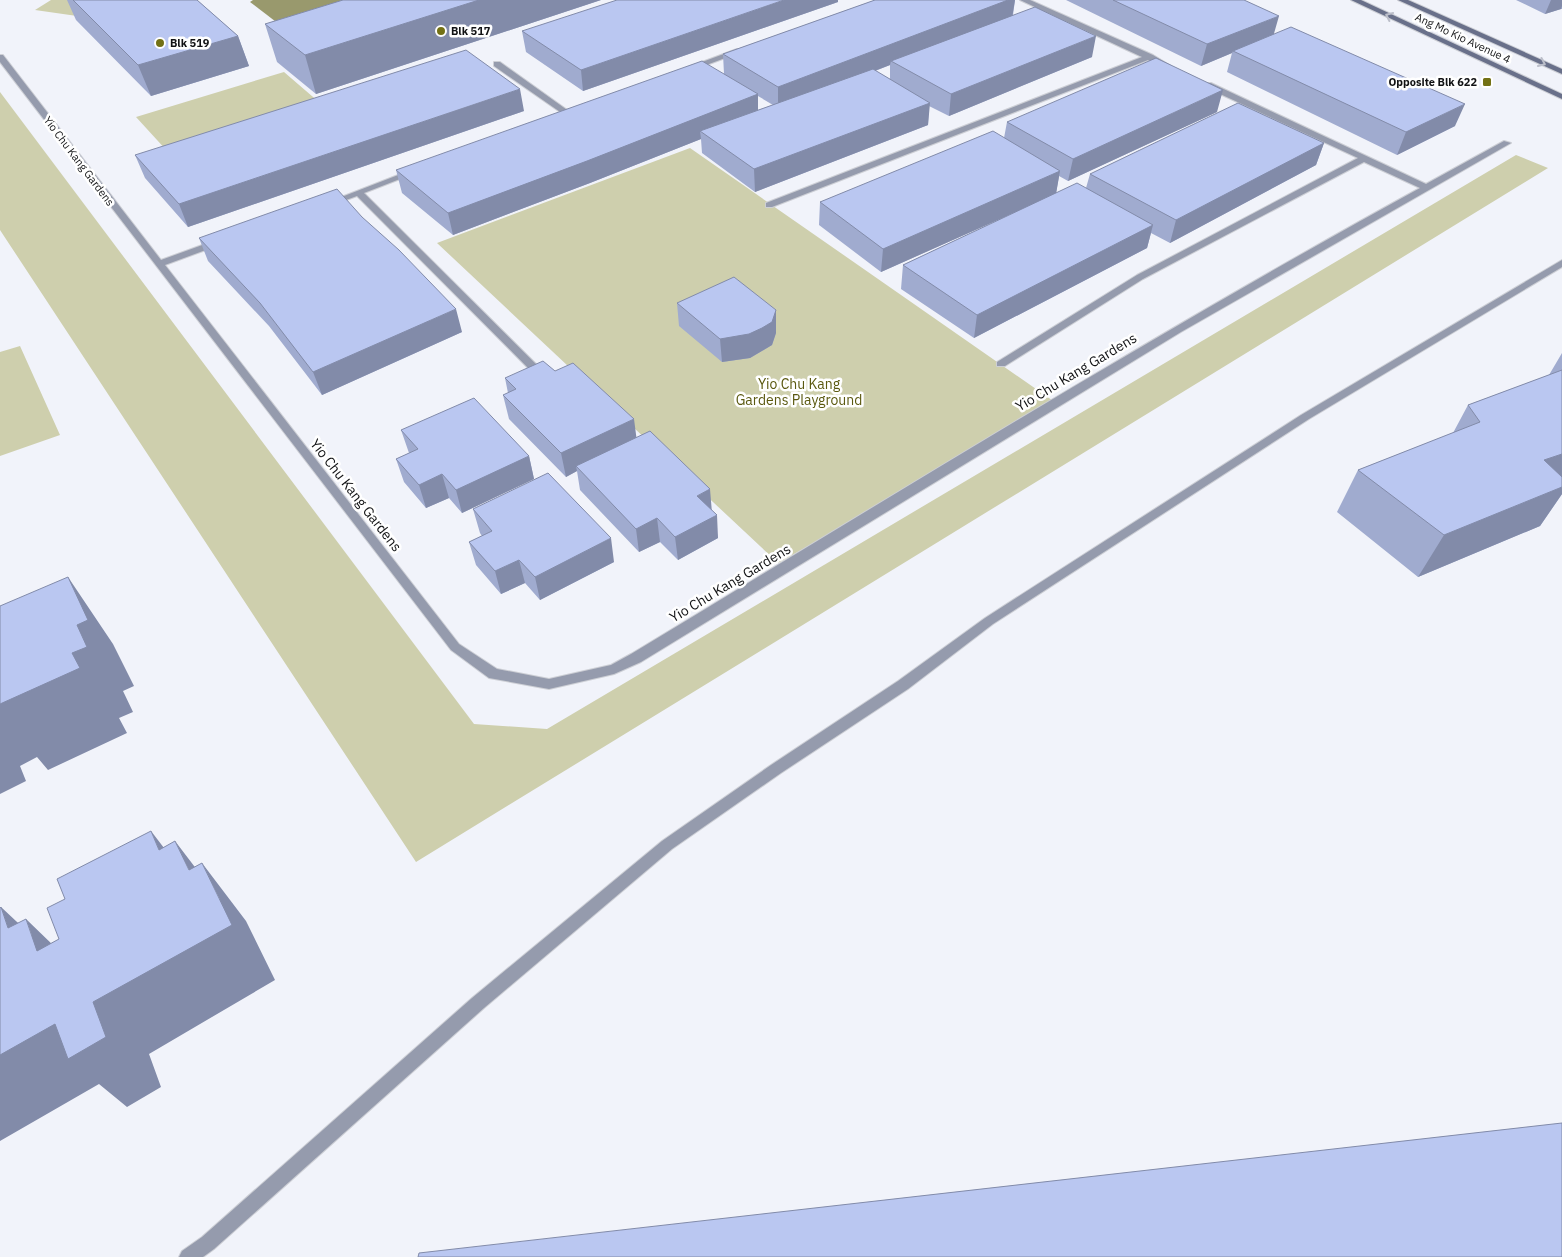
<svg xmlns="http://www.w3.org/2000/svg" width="1562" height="1257" font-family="'IBM Plex Sans',sans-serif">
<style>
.green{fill:#cecfad}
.water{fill:#99996d}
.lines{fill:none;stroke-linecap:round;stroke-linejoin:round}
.service-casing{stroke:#cdcfd5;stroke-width:2}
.minor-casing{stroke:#cdcfd5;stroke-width:2}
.secondary-casing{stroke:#cdcfd5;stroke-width:2}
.service{fill:#959bad;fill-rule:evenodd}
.minor{fill:#959bad;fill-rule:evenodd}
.secondary{fill:#69708a;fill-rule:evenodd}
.wall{fill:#a0abcf;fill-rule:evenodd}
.shaded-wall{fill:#828ba9}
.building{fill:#bac7f1;stroke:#828ba9}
.oneway{stroke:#bcbfca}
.poi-dot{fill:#737115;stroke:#fff;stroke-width:2}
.labels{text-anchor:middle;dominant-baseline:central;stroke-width:5;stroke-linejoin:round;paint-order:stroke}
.far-poi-label{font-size:11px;font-weight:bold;fill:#111214;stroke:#fff;text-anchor:start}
.far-street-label{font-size:11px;fill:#111214;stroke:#fff}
.street-label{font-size:14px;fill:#111214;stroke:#fff}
.park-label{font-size:14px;fill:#5b5910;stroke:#fff}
</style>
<rect width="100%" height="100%" fill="#f1f3fa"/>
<path class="green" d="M51 0H100L77 16 35 10Z
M284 72 320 103 168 152 136 117Z
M0 92 474 724 547 729 1516 155 1548 168 416 862 0 230Z
M690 148 1059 405 778 563 437 243Z
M20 346 60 435 0 456V352Z"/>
<path class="water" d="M253 0H371L284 28 250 2Z"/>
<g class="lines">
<g class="service-casing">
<path id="service" d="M1562 260V267L1309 419 993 624 908 689 781 773 672 849 484 1008 214 1249 203 1257H179L182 1251 202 1237 472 998 662 841 771 765 898 681 985 618 1301 415Z"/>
</g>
<g class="minor-casing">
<path id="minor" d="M1020 0H1030L1153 55 1171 66 1164 68 1148 60 772 207H766V203L1142 57Z
M737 49 744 51 693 70 686 68Z
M0 55H3L161 260 216 240H222V244L165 265 459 644 497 669 549 679 611 665 631 654C892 496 1152 335 1420 188L1364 162 1143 279 1005 366H997V362L1137 275 1358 158 1205 87V83H1211L1426 184 1504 141 1511 143 1181 332 641 662 614 674 549 689 489 678 451 650 0 62Z
M494 62H500L570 112 563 114 494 66Z
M411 170 418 172 364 193 543 371 544 373 543 375H535L357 196 330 206 326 203Z"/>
</g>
<g class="secondary-casing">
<path id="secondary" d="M1351 0H1361L1562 94V99Z
M1398 0H1408L1562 69V74Z"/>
</g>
<use href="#service" class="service"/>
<use href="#minor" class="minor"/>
<use href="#secondary" class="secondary"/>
</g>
<path class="wall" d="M67 0H197L238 36 249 66 151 96 76 20Z
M343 0H601L316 94 277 62 265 24Z
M875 0H1015L1013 15 1092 57 949 116 929 106 928 125 755 192 702 153 701 139 590 183 453 235 402 193 396 170 724 74 723 54ZM890 65V79L875 71ZM758 96 773 105 758 110Z
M1066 0H1244L1274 34 1455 126 1397 155 1227 72 1232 53 1201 66Z
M1516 0H1562V9H1561L1545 14Z
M838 2 583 91 526 52 522 31Z
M524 111 188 227 145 178 135 155Z
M1217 112 1068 181 1059 176 1056 193 1086 188 1090 174 1324 143 1316 165 1170 243 1151 233 1147 248 974 338 901 289 903 265 1027 207 881 272 819 225 820 202 1004 138 1007 122Z
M199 238 462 332 322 395 269 326 208 261Z
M677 303 776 333 772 345 750 358 722 362 679 326Z
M1562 353V494L1540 526 1418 577 1337 512 1358 470 1453 433 1468 405 1549 375Z
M555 371 637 438 712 510 718 538 678 560 660 542 639 552 580 490 577 471 566 477 509 419 503 395 508 393 505 378Z
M401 430 529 456 534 479 462 513 449 498 426 508 404 482 396 459 409 453Z
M473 509 614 562 540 600 525 583 501 594 476 565 469 542 482 536 480 533Z"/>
<path class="shaded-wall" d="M479 0H601L316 94 305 55Z
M784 0H838V2L583 91 581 70Z
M1008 0H1015L1012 18 891 61 890 65 778 108V87Z
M1551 0H1562V6L1561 9 1545 14Z
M1279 16 1273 37 1233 51 1232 53 1201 66 1207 44Z
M238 36 249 66 151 96 138 65Z
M1096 36 1092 57 949 116 951 94Z
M520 89 524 111 188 227 179 204Z
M1223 90 1217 112 1068 181 1073 159Z
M758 94V116L700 131 701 139 590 183 453 235 448 213Z
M930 103 928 125 755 192 754 169Z
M1465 104 1455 126 1397 155 1406 132Z
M1324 143 1316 165 1170 243 1176 220Z
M1060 171 1056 194 881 272 883 249Z
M1153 225 1147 248 974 338 977 315Z
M456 309 462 332 322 395 313 372Z
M776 310V333L772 345 750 358 722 362 720 339Z
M634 419 637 442 576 466 577 471 566 477 561 453Z
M1562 454V486L1544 460Z
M529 456 534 479 462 513 456 490Z
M442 474 449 498 426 508 419 485Z
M1562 487V494L1540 526 1418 577 1444 535Z
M710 489 712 513 697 496Z
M717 515 718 538 678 560 675 537Z
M657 518 660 542 639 552 636 529Z
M611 538 614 562 540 600 535 577Z
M519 560 525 583 501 594 495 571Z
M68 577 113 644 134 686 123 691 133 712 119 718 127 733 48 770 37 757 20 766 26 781 0 794V704L72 653 77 625Z
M151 831 197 891 159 850Z
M175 841 220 900 202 863 246 921 275 980 149 1054 161 1087 127 1107 99 1084 0 1141V1055L8 928 1 907 32 936 26 919 84 975 189 870Z"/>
<path class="building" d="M73 0H197L238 36 138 65Z
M343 0H479L305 55 265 24Z
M617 0H784L581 70 522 31Z
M875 0H1008L778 87 723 54Z
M1113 0H1244L1279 16 1207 44Z
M1035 7 1096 36 951 94 891 61Z
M1291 27 1465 104 1406 132 1233 51Z
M466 50 520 89 179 204 135 155Z
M1156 58 1223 90 1073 159 1007 122Z
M702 61 758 94 587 161 448 213 396 170Z
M873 69 930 103 754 169 700 131Z
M1238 103 1324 143 1176 220 1090 174Z
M993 131 1060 171 883 249 820 202Z
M1077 183 1153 225 977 315 903 265Z
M337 189 362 217 399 250 456 309 313 372 260 303 199 238Z
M734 277 776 310 772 322 762 328 749 334 720 339 677 303Z
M543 361 555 371 573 363 634 419 561 453 503 395 516 389 505 378Z
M1562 370V454L1544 460 1562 477V487L1444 535 1358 470 1480 422 1468 405Z
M474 398 529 456 456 490 442 474 419 485 396 459 418 449 401 430Z
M650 431 710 489 697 496 717 515 675 537 657 518 636 529 576 466Z
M548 473 611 538 535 577 519 560 495 571 469 542 492 531 473 509Z
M68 577 88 620 77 625 87 647 72 653 80 668 0 704V606Z
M151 831 159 850 175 841 189 870 202 863 232 925 93 1002 106 1037 68 1059 55 1024 0 1055V908L1 907 8 928 26 919 37 951 59 939 47 908 65 899 57 879Z
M1562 1123V1257H418L419 1253Z"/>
<defs><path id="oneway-chevron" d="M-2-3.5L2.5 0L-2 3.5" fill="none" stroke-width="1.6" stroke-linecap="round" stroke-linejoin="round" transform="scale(1.25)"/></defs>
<g class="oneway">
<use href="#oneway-chevron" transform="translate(1389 16) rotate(-155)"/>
<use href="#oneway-chevron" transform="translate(1542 63) rotate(24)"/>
</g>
<g class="poi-dot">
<circle cx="441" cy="31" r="5"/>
<circle cx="160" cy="43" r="5"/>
<rect x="1482" y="77" width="10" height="10" rx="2.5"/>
</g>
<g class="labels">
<g class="far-poi-label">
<text x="451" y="31">Blk 517</text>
<text x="170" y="43">Blk 519</text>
<text x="1477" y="82" text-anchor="end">Opposite Blk 622</text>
</g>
<g class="far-street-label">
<text transform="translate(1463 38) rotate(25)">Ang Mo Kio Avenue 4</text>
<text transform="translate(79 161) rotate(53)">Yio Chu Kang Gardens</text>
</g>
<g class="street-label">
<text transform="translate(1076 372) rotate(-31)">Yio Chu Kang Gardens</text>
<text transform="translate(356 495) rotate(52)">Yio Chu Kang Gardens</text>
<text transform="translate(730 583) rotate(-31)">Yio Chu Kang Gardens</text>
</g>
<g class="park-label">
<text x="799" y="384">Yio Chu Kang<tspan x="799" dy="16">Gardens Playground</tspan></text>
</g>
</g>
</svg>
